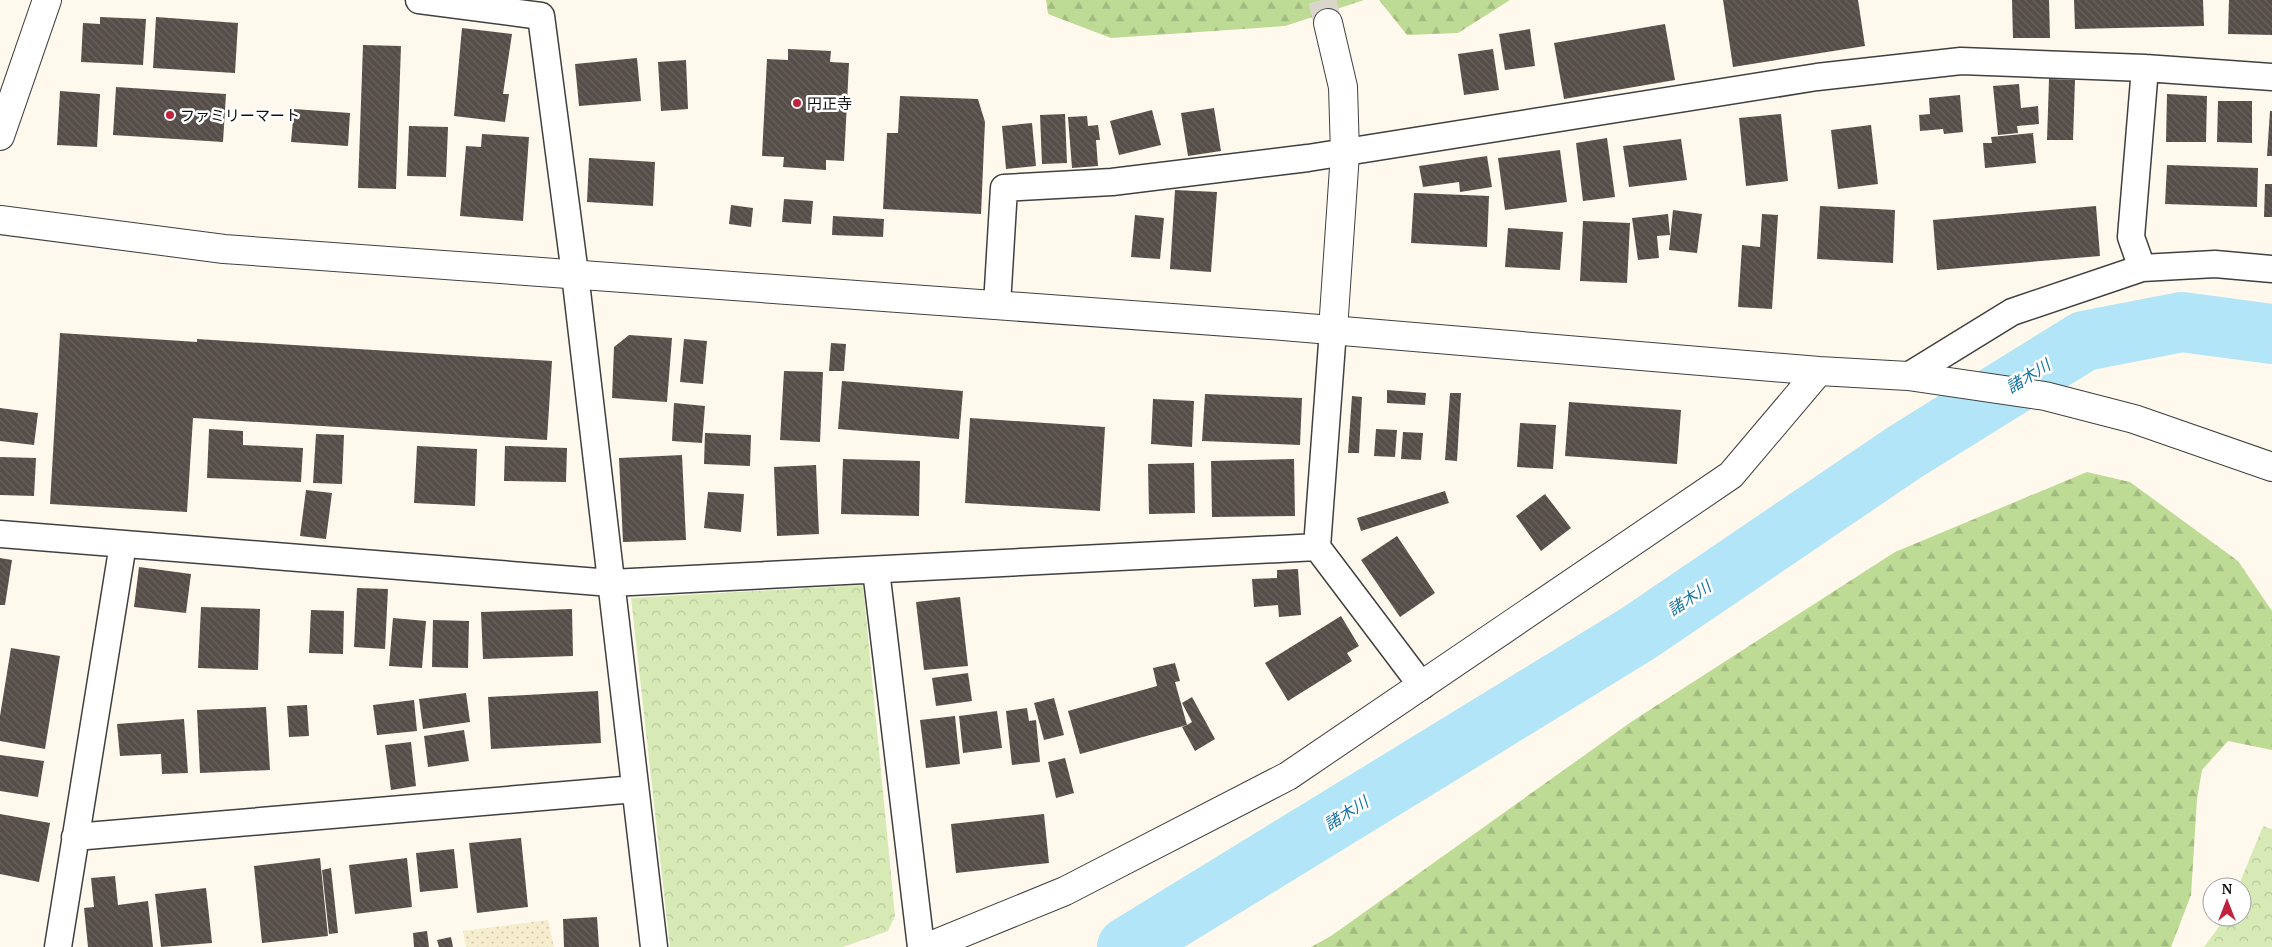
<svg xmlns="http://www.w3.org/2000/svg" width="2272" height="947" font-family="'PT Serif','Noto Sans JP',serif">
<style>
.farmland{fill:url(#farmland-dots)}
.forest{fill:url(#forest-firs)}
.park{fill:url(#park-crowns)}
.lines{fill:none;stroke-linecap:round;stroke-linejoin:round}
.river{stroke:#b1e5f7;stroke-width:60}
.building{fill:url(#building-back-hatch)}
.tertiary-tunnel{stroke:#dbd6cb;stroke-width:28;stroke-dasharray:28 14;stroke-linecap:butt}
.minor-casing{stroke:#404040;stroke-width:29}
.tertiary-casing{stroke:#404040;stroke-width:30}
.minor{stroke:#fff;stroke-width:26}
.tertiary{stroke:#fff;stroke-width:28}
.poi-dot{fill:#bf233d;stroke:#fff;stroke-width:2}
.labels{text-anchor:middle;dominant-baseline:central;stroke-width:5;stroke-linejoin:round;paint-order:stroke}
.poi-label{font-size:15px;fill:#0d0d0d;stroke:#fff;text-anchor:start}
.water-label{font-size:16px;font-style:italic;fill:#1574a1;stroke:#fff}
</style>
<defs>
<pattern id="farmland-dots" width="8" height="8" patternUnits="userSpaceOnUse" patternTransform="scale(1.25)"><rect width="8" height="8" fill="#f5edcd"/><path d="M2 2h.1M6 6h.1" fill="none" stroke="#d1caaf" stroke-width="1.8" stroke-linecap="round"/></pattern>
<pattern id="forest-firs" width="22" height="20" patternUnits="userSpaceOnUse" patternTransform="scale(1.25)"><rect width="22" height="20" fill="#bddb95"/><path d="M5 1l3.5 6h-7zM16 11l3.5 6h-7z" fill="#a1bb7f"/></pattern>
<pattern id="park-crowns" width="20" height="18" patternUnits="userSpaceOnUse" patternTransform="scale(1.25)"><rect width="20" height="18" fill="#d7eab6"/><path d="M2 6a3 3 0 1 1 6 0M12 15a3 3 0 1 1 6 0" fill="none" stroke="#b7c89b"/></pattern>
<pattern id="building-back-hatch" width="6" height="6" patternUnits="userSpaceOnUse" patternTransform="scale(1.25)"><rect width="6" height="6" fill="#564d49"/><path d="M-1 5l2 2M0 0l6 6M5-1l2 2" fill="none" stroke="#69625f"/></pattern>
</defs>
<rect width="100%" height="100%" fill="#fff9ed"/>
<path class="farmland" d="M548 920 554 947H466L463 931Z"/>
<path class="forest" d="M1046 0H1364L1285 26 1111 38 1048 14Z
M1379 0H1510L1458 33 1407 35Z
M2087 472 2130 482 2238 561 2272 611V750L2228 741 2202 770 2197 799 2191 895 2171 947H1311L1331 936 1631 722 1895 552Z"/>
<path class="park" d="M863 585 895 916 888 931 843 947H670L631 598Z
M2263 826 2272 829V947H2204L2226 917H2242V887H2238Z"/>
<g class="lines">
<path class="river" d="M1127 947 1637 634 1905 452 2084 341 2182 322 2272 334"/>
</g>
<path class="building" d="M1723 0H1858L1865 46 1733 67Z
M2012 0H2049L2050 38H2013Z
M2074 0H2203L2204 26 2075 29Z
M2229 0H2272V35L2228 34Z
M100 17 146 19 143 65 81 62 83 23 100 24Z
M156 17 238 23 235 73 153 68Z
M1665 24 1675 80 1564 99 1554 43Z
M462 28 512 34 503 94H509L505 122 454 116Z
M1530 29 1535 66 1505 70 1499 34Z
M363 45 401 46 396 189 358 188Z
M788 49 831 51 830 62 849 63 844 161 826 160V170L783 167 784 157 762 156 767 59 788 60Z
M1493 49 1499 90 1464 95 1458 54Z
M637 58 641 101 579 106 575 64Z
M686 60 688 109 661 111 658 62Z
M2049 79 2075 80 2073 140H2047Z
M2019 84 2021 108 2038 106 2039 124 2017 126 2018 133 1998 135 1993 86Z
M116 87 226 94 223 142 113 135Z
M60 91 100 94 97 147 57 145Z
M2167 94 2207 96 2206 142H2166Z
M1960 95 1963 132 1944 134 1943 129 1920 131 1919 115 1930 114 1929 98Z
M900 96 978 99 985 122 981 214 883 209 887 133H898Z
M2218 101H2252V143L2217 142Z
M1214 108 1221 151 1188 156 1181 113Z
M294 109 350 113 348 146 291 142Z
M1152 110 1161 145 1119 155 1110 121Z
M2270 111H2272V156H2267Z
M1065 114 1067 163 1042 164 1040 115Z
M1781 114 1788 181 1746 186 1739 118Z
M1087 116 1088 126 1098 125 1100 140H1096L1098 166 1072 168 1068 117Z
M1032 123 1036 166 1006 169 1002 126Z
M1871 125 1878 184 1838 189 1831 130Z
M409 126 448 127 446 177 407 176Z
M2033 133 2036 163 1985 168 1983 143H1992L1991 137Z
M482 134 529 137 523 221 460 216 466 146 481 147Z
M1607 138 1615 197 1583 201 1576 143Z
M1681 139 1687 180 1629 187 1623 146Z
M1560 150 1567 202 1505 210 1498 158Z
M1487 156 1492 187 1460 192 1459 182 1423 187 1419 166Z
M589 158 655 162 653 206 587 202Z
M2167 165 2258 168 2257 207 2165 204Z
M2265 184H2272V217H2264Z
M1175 190 1217 192 1211 272 1170 269Z
M1414 193 1489 196 1487 247 1411 243Z
M784 199 813 201 811 224 782 222Z
M731 205 753 208 751 227 729 224Z
M1820 206 1895 210 1893 263 1817 259Z
M2096 206 2100 256 1937 270 1933 220Z
M1673 210 1702 214 1697 253 1669 250Z
M1668 214 1670 235 1657 236 1659 258 1638 260 1632 218Z
M1762 214 1778 215 1772 309 1738 307 1742 245 1760 247Z
M1135 215 1164 218 1160 259 1131 257Z
M833 216 884 219 883 237 832 235Z
M1583 221 1630 223 1627 283 1580 281Z
M1508 228 1563 232 1560 270 1505 267Z
M60 333 197 342V339L552 361 547 440 193 418 187 512 50 504Z
M629 335 672 338 667 402 612 398 614 347Z
M684 339 707 341 703 384 680 382Z
M831 343 846 344 844 371H829Z
M784 371 823 372 820 442 780 440Z
M842 381 963 391 959 439 838 429Z
M1387 390 1426 393 1425 405 1387 403Z
M1450 393H1461L1457 461 1445 460Z
M1205 394 1302 398 1300 445 1202 441Z
M1352 396 1362 397 1359 453H1348Z
M1153 399 1194 401 1192 447 1151 444Z
M1569 402 1681 410 1677 464 1565 456Z
M674 403 705 406 702 443 672 441Z
M0 408 38 413 34 445 0 441Z
M970 418 1105 427 1100 511 965 503Z
M1520 423 1556 425 1553 469 1517 467Z
M209 429 243 431V445L303 448 301 482 207 478Z
M1376 429 1397 430 1395 457 1374 456Z
M1403 432 1423 433 1421 460 1401 459Z
M705 433 751 435 750 466 704 464Z
M316 434 344 435 342 484 313 483Z
M417 446 477 449 475 506 414 503Z
M505 446 567 448 566 482 504 481Z
M682 455 686 540 623 542 619 458Z
M0 457 36 458 34 496 0 495Z
M843 459 920 461 919 516 841 514Z
M1294 459 1295 516 1212 517 1211 461Z
M1194 463 1195 513 1149 514 1148 464Z
M816 465 819 534 777 536 774 467Z
M306 490 332 493 326 539 300 536Z
M1445 491 1449 503 1361 531 1357 518Z
M708 492 744 494 741 532 704 528Z
M1545 494 1571 528 1541 551 1516 516Z
M1397 536 1435 593 1400 617 1361 560Z
M0 558 12 560 5 605H0Z
M139 567 191 574 186 613 134 607Z
M1298 569 1301 615 1279 617 1278 605 1254 607 1252 579 1277 578V570Z
M357 588 388 589 385 649 354 647Z
M960 597 968 666 924 670 916 602Z
M201 607 260 609 258 670 198 668Z
M572 609 573 656 483 659 481 612Z
M311 610 344 611 343 654 309 653Z
M1341 616 1359 646 1347 653 1352 661 1288 701 1265 663Z
M393 618 426 621 422 668 389 666Z
M433 620 469 621 468 668 432 667Z
M11 648 60 656 45 749 0 741V716Z
M1175 663 1180 681 1175 682 1187 725 1192 722 1182 703 1192 697 1215 739 1195 751 1182 727 1187 725 1080 754 1068 711 1157 686 1153 668Z
M968 673 972 701 936 706 932 678Z
M598 691 601 743 491 749 488 697Z
M466 693 470 722 423 729 419 699Z
M1054 698 1064 735 1044 740 1034 703Z
M414 700 417 731 377 735 373 705Z
M307 705 309 736 289 737 287 706Z
M266 707 270 770 200 773 197 710Z
M1027 708 1029 721 1036 720 1040 762 1012 765 1006 711Z
M997 711 1002 748 963 753 959 716Z
M955 716 960 764 926 768 920 720Z
M184 719 188 773 162 774 161 754 120 756 117 724Z
M464 730 469 761 428 767 424 736Z
M411 742 416 786 391 790 385 745Z
M0 755 44 761 38 797 0 791Z
M1065 758 1074 793 1056 798 1048 762Z
M0 814 50 823 39 882 0 874Z
M1044 814 1049 863 956 873 951 824Z
M521 838 528 907 477 913 469 843Z
M454 849 458 888 420 892 416 853Z
M320 858 328 936 262 943 254 866Z
M407 858 412 907 355 914 349 865Z
M331 868 338 933 329 934 322 870Z
M115 876 118 905 148 901 153 947H88L84 908 94 907 91 878Z
M206 888 212 943 161 947 155 894Z
M597 917 599 947H564L563 919Z
M427 931 429 947H414L413 933Z
M451 937 453 947H439L437 940Z"/>
<g class="lines">
<path class="tertiary-tunnel" d="M1322 0 1328 23"/>
<g class="minor-casing">
<path id="minor" d="M419 0 541 16 575 274 654 947
M2142 268 2131 237 2145 68
M997 305 1004 188 1112 182 1308 158 1817 77 1961 61 2145 68 2272 77
M1333 330 1317 547 1422 686
M1908 376 2012 312 2142 268 2215 264 2272 269
M0 534 611 583 1317 547
M876 570 921 947
M75 837 635 789
M58 947 123 544"/>
</g>
<g class="tertiary-casing">
<path id="tertiary" d="M1328 23 1343 87 1345 153 1333 330
M0 136 47 0
M0 220 224 249 1283 326 1819 371 1908 376 2045 396 2134 419 2272 467
M928 947 1065 891 1288 776 1731 475 1819 371"/>
</g>
<use href="#minor" class="minor"/>
<use href="#tertiary" class="tertiary"/>
</g>
<g class="poi-dot">
<circle cx="797" cy="103" r="5"/>
<circle cx="170" cy="115" r="5"/>
</g>
<g class="labels">
<g class="poi-label">
<text x="807" y="103">円正寺</text>
<text x="180" y="115">ファミリーマート</text>
</g>
<g class="water-label">
<text transform="translate(2028 376) rotate(-32)">諸木川</text>
<text transform="translate(1689 598) rotate(-34)">諸木川</text>
<text transform="translate(1346 813) rotate(-32)">諸木川</text>
</g>
</g>
<g transform="translate(2227 902)"><circle r="24" fill="#ffffff" stroke="#9e9e9e"/>
<path d="M0-4L9 19L0 12L-9 19Z" fill="#bf233d"/>
<text y="-8" font-size="14" font-weight="bold" text-anchor="middle" fill="#0d0d0d">N</text>
</g>
</svg>
